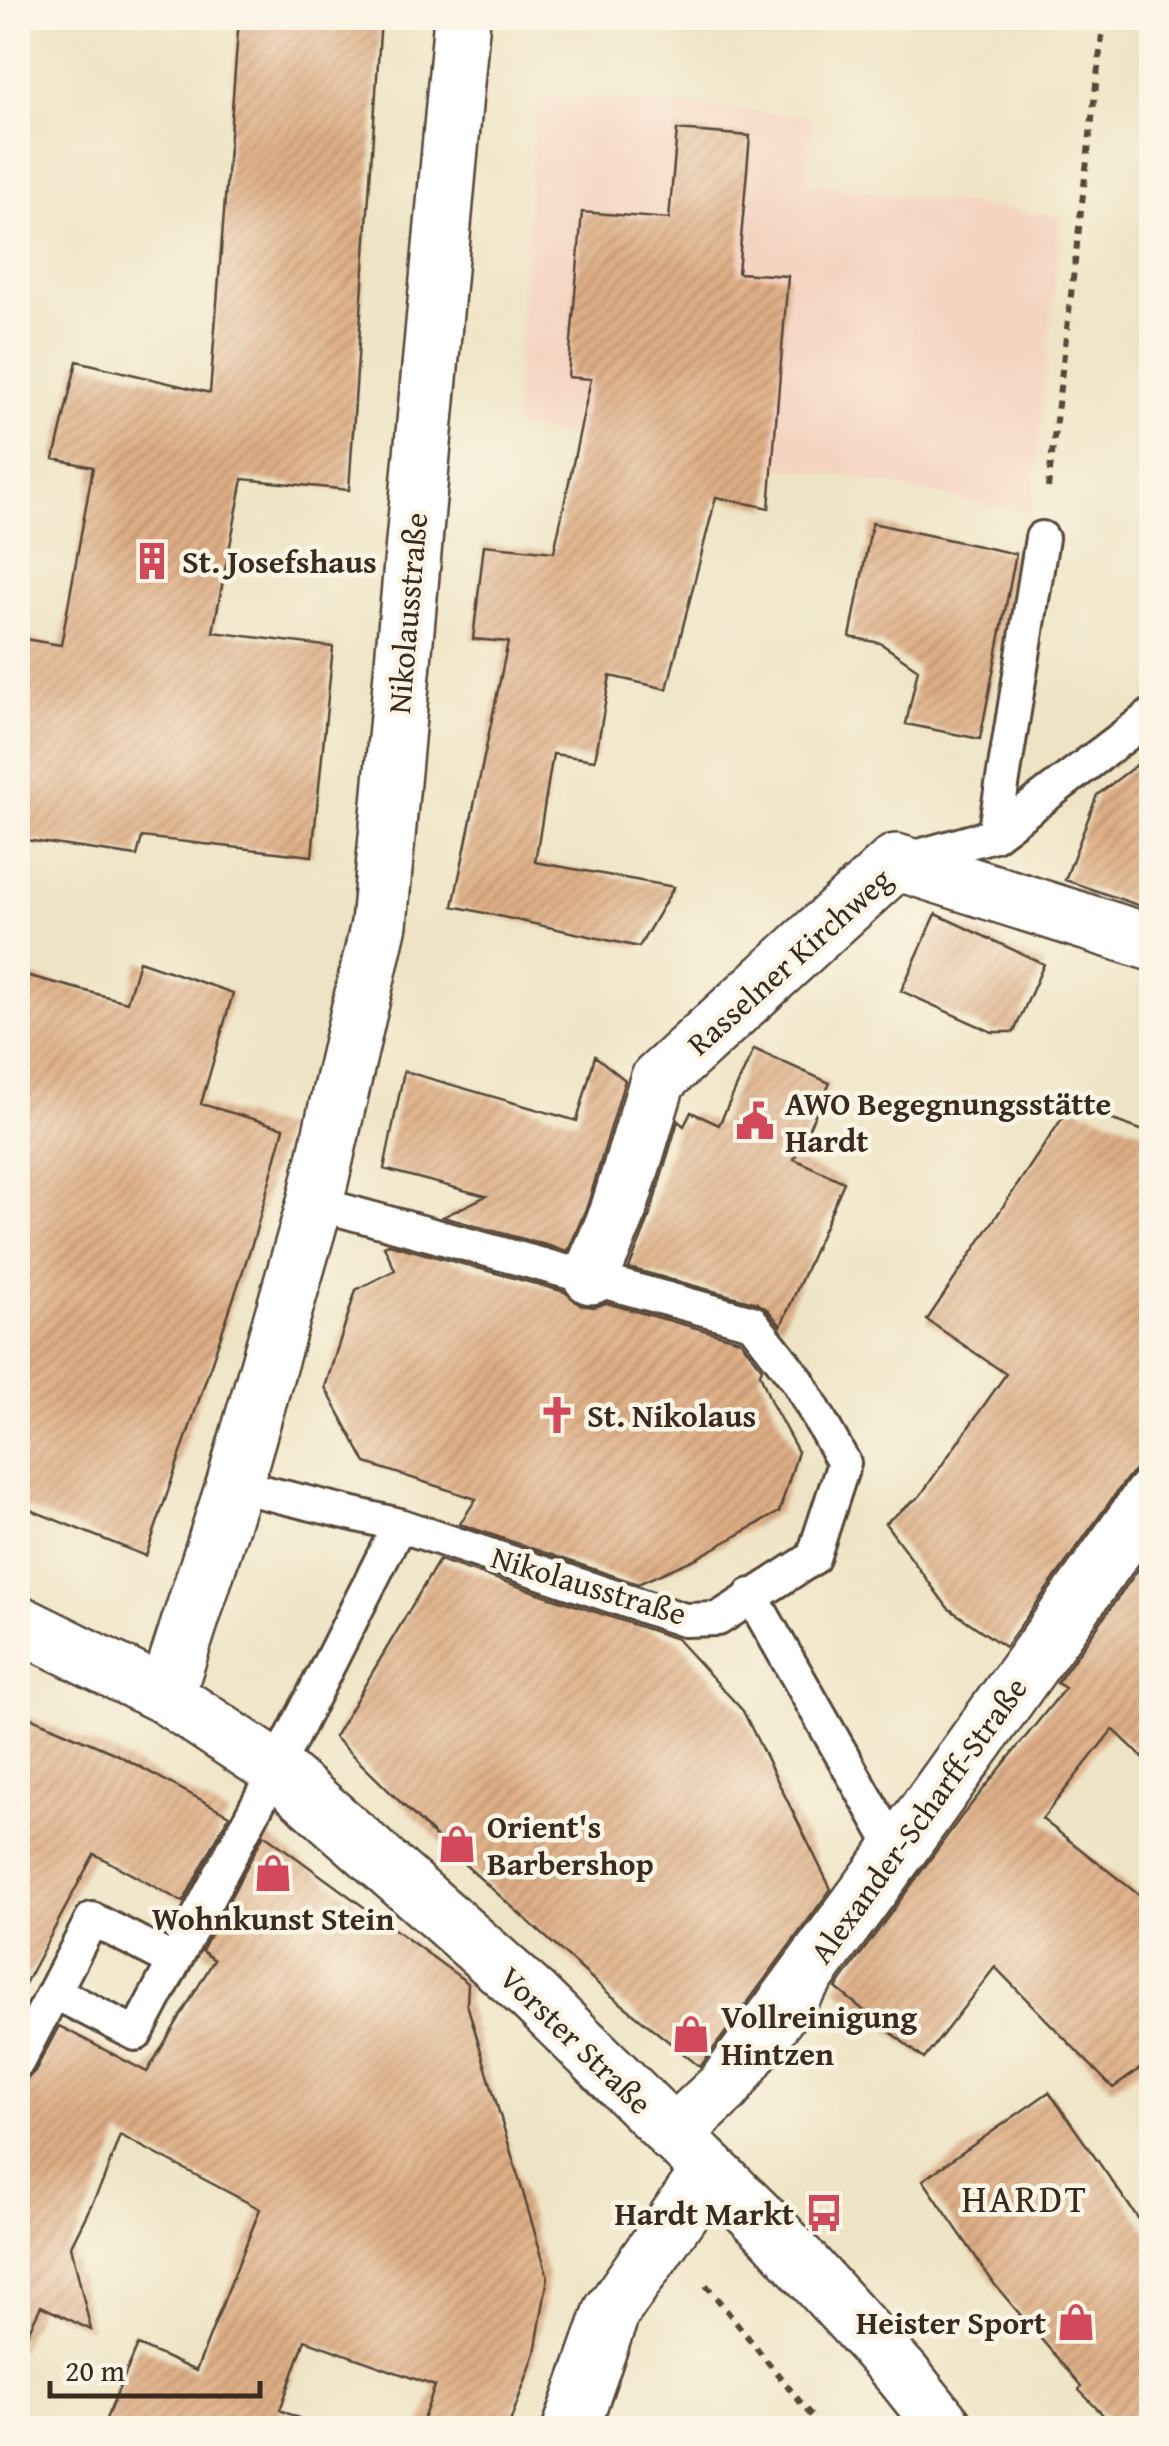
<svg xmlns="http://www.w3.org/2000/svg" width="1169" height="2446" font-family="'Gentium Book Plus',serif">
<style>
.built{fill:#f5d3c1}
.building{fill:url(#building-hatch)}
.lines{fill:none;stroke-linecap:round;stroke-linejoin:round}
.service-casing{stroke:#564637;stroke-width:38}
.minor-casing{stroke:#564637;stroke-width:60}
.secondary-casing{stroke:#564637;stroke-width:60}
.path{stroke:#564637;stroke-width:6;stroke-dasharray:8 8;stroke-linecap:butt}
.service{stroke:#fff;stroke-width:32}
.minor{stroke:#fff;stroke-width:55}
.secondary{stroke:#fff;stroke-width:55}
.labels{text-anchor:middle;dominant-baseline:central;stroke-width:9;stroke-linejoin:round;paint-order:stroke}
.poi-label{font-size:32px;font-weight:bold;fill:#3b2a1e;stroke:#fcf5e5;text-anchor:start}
.street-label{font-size:32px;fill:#3b2a1e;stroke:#fcf5e5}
.quarter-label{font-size:38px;letter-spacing:2.5px;fill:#3b2a1e;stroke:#fcf5e5}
</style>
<defs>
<pattern id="building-hatch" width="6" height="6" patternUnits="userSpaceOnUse" patternTransform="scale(2.5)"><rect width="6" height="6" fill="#dfaf86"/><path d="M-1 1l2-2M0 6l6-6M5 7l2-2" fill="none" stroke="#b68f6d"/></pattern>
</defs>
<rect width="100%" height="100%" fill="#fcf5e5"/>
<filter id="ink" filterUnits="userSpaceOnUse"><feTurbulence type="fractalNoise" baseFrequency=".01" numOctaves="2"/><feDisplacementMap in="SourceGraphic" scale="20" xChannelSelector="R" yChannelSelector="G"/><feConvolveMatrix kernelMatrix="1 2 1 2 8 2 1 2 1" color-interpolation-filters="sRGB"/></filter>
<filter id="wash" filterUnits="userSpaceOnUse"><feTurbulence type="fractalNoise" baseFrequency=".0048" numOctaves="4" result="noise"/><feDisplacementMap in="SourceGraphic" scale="40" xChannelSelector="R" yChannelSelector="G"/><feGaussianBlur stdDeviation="2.25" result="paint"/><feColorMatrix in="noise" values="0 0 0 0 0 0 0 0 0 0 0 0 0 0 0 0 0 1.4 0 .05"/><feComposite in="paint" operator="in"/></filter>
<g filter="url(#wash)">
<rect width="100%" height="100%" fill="#eee4c5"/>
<path class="built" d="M536 94 811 116 807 183 1061 217 1032 514 850 477 513 426Z"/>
<g id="blocks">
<path class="building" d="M239 18H381L349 490 243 479 213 632 333 647 312 856 142 837 137 856 18 839V638L61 645 93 467 54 459 77 361 210 393Z
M677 130 750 136 738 273 788 276 769 508 716 497 667 689 610 676 595 760 553 754 535 862 674 887 639 947 453 906 508 642 473 639 484 545 554 552 591 379 568 377 582 212 669 219Z
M872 523 1016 554 980 739 906 724 918 669 880 643 850 637Z
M1152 753V910L1065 880 1097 795Z
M936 914 1044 964 1014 1032H992L901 991Z
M139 961 233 993 201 1104 284 1128 254 1238 146 1556 18 1505V973L127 1002Z
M754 1049 830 1083 794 1159 844 1182 781 1326 768 1310 757 1303 629 1268 647 1224 678 1121 684 1126 691 1112 719 1125Z
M595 1056 625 1080 588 1204 568 1251 443 1217 486 1196 384 1169 404 1071 577 1121Z
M1071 1105 1152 1134V1465L1138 1468 1127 1478 1005 1647 948 1608 885 1523 920 1496 1006 1374 927 1320Z
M389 1244 565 1292 580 1305 594 1307 606 1303 740 1340 762 1368 760 1374 771 1402 798 1452 779 1512 697 1558 638 1584 460 1524 476 1499 366 1463 325 1387 356 1290 395 1270 384 1246Z
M1152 1550V1766L1113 1729 1042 1819 1152 1905V2060L1113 2088 995 1967 924 2059 836 1988 961 1817 1065 1688 1057 1683Z
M439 1560 677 1639 743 1711 831 1889 700 2067 607 1992 452 1853 334 1737Z
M18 1712 116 1754 229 1815 183 1902 94 1854 18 1997Z
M264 1834 468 1983 467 2004 548 2277 535 2353 508 2428H420L435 2386 305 2340 280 2410 321 2428H102L138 2345 196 2371 260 2209 120 2135 103 2181 71 2246 91 2330 41 2306 18 2353V2081L28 2078 35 2071 59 2026 147 2072 214 1960 202 1951Z
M1049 2092 1152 2238V2428H1116L1079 2390 1081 2386 995 2285 923 2180Z"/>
</g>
</g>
<g filter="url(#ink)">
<use href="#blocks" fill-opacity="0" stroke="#564637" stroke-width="2.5"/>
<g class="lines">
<g class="service-casing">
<path id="service" d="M994 835 1042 538
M905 860 994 835 1152 715
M234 1485 399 1525 684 1620 718 1619 813 1558 844 1463 798 1381 752 1322 315 1203
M751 1595 897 1852
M54 1992 136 2034 276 1769 399 1525
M18 2061 92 1919 174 1961"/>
</g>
<g class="minor-casing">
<path id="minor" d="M591 1276 617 1215 658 1080 896 862 1152 943
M166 1696 234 1485 315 1203 379 924 462 18
M673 2135 724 2087 897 1852 1152 1496
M571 2428 612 2311 710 2170"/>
</g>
<g class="secondary-casing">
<path id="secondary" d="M18 1623 166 1696 276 1769 533 1996 774 2233 903 2375 945 2428"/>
</g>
<path class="path" d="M1048 488 1104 18
M706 2285 821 2428"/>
<use href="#service" class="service"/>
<use href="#minor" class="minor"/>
<use href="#secondary" class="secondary"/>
</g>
</g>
<defs>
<g id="building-bare" transform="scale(3)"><path d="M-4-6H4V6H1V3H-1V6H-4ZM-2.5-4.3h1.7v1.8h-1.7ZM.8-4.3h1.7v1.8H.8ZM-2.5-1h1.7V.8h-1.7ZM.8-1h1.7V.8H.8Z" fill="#d1495b" stroke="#fcf5e5" stroke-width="2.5" paint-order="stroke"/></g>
<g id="civic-bare" transform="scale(3)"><path d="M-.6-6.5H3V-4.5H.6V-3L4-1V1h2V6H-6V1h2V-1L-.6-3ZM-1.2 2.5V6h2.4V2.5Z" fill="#d1495b" stroke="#fcf5e5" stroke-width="2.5" paint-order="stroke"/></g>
<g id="church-bare" transform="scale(3)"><path d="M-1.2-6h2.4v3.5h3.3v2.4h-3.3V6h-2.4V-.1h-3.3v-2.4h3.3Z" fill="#d1495b" stroke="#fcf5e5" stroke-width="2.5" paint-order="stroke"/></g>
<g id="shop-bare" transform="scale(3)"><path d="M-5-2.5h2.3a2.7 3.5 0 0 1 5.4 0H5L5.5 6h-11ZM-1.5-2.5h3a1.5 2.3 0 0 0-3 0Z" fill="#d1495b" stroke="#fcf5e5" stroke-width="2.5" paint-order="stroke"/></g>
<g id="bus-bare" transform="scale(3)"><path d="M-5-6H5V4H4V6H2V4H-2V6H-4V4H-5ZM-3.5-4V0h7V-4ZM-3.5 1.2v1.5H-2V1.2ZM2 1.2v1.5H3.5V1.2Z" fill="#d1495b" stroke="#fcf5e5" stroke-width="2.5" paint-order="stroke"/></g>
</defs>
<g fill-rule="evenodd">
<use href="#building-bare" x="152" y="561"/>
<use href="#civic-bare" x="755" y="1121"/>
<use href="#church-bare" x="557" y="1415"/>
<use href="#shop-bare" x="457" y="1844"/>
<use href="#shop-bare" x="273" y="1873"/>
<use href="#shop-bare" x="691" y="2034"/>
<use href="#bus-bare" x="824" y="2213"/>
<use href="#shop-bare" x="1076" y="2322"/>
</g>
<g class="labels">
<g class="poi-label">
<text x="182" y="561">St. Josefshaus</text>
<text x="785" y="1103">AWO Begegnungsstätte<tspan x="785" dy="37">Hardt</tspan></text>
<text x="587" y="1415">St. Nikolaus</text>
<text x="487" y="1826">Orient's<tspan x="487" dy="37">Barbershop</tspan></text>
<text x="273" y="1918" text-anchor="middle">Wohnkunst Stein</text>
<text x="721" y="2016">Vollreinigung<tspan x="721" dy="37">Hintzen</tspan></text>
<text x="794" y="2213" text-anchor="end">Hardt Markt</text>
<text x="1046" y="2322" text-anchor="end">Heister Sport</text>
</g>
<g class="street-label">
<text transform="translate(407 613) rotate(-85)">Nikolausstraße</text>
<text transform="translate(789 961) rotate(-42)">Rasselner Kirchweg</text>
<text transform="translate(589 1585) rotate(17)">Nikolausstraße</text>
<text transform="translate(918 1820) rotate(-54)">Alexander-Scharff-Straße</text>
<text transform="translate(576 2040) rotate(44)">Vorster Straße</text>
</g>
<g class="quarter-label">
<text x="1025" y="2198">HARDT</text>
</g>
</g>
<rect width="1169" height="2446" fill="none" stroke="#fcf5e5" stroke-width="60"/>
<path d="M50 2381v15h210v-15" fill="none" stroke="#3b2a1e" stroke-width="5"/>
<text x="65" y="2381" font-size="30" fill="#3b2a1e" stroke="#fcf5e5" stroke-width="8" paint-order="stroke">20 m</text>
</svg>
